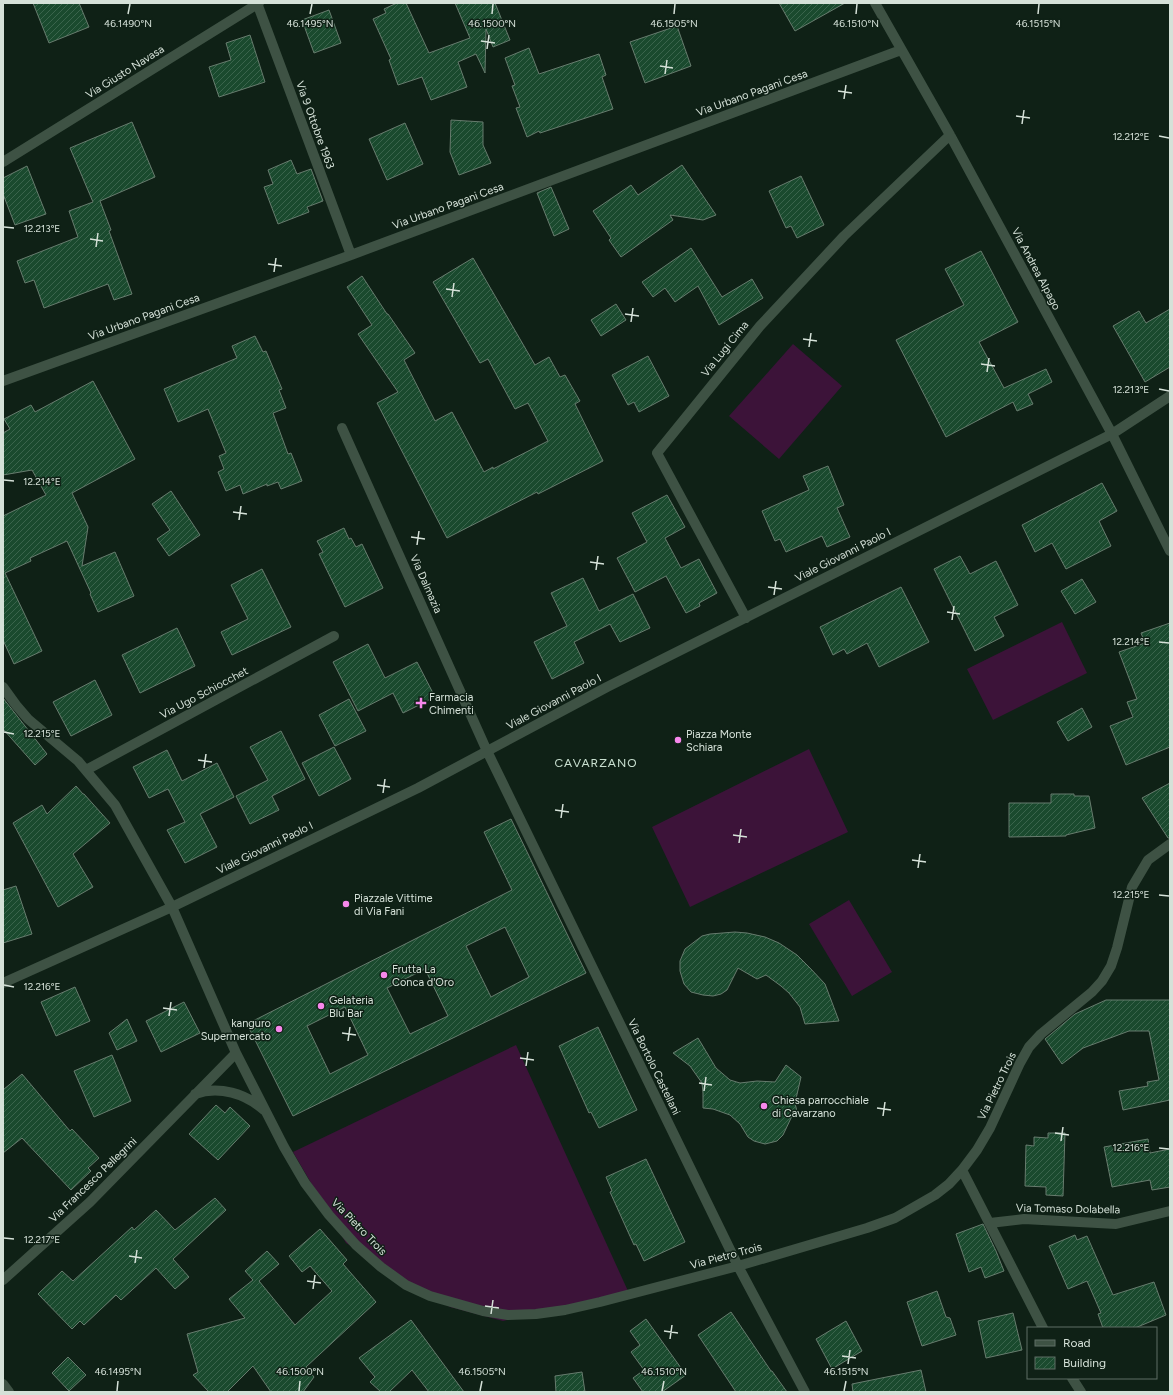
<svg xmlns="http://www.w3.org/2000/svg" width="1173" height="1395" font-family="Figtree,sans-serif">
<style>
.grass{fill:#3c1339}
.building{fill:url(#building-hatch);stroke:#677c6e;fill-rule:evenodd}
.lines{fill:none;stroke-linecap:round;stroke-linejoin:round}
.minor{stroke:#3e5244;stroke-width:10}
.ticks{fill:none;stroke:#d5e1d8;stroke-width:1.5}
.poi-dot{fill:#f788ec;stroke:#0f2116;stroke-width:1.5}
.labels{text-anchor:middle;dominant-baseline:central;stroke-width:3;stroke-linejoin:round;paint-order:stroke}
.street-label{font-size:11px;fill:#d5e1d8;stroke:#0f2116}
.poi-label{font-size:11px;fill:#d5e1d8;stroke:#0f2116;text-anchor:start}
.neighbourhood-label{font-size:12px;letter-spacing:1px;fill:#c9e0d0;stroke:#0f2116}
.ticks-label{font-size:10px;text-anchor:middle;fill:#d5e1d8;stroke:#0f2116;stroke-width:3;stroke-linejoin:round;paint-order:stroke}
</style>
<defs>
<pattern id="building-hatch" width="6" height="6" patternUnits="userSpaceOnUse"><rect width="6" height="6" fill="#1a4a2e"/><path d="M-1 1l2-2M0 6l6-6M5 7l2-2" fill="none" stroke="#3a644c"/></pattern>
</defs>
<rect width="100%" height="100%" fill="#0f2116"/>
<path class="grass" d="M793 344 842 386 779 459 729 416Z
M1062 622 1087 673 993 720 967 669Z
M809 749 848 832 690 907 652 827Z
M849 900 892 972 852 996 809 924Z
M516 1045 628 1291 503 1321 450 1307 346 1243 293 1152Z"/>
<path class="building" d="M33 3H79L89 27 49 43Z
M397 3H406L429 53 470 38 455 3H495L510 40 493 47 486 29 485 73 476 54 458 62 467 87 431 100 422 77 398 85 389 60 391 59 373 19 386 13 384 9Z
M779 3H845L795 31Z
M329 10 341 43 314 53 302 20Z
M677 26 691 66 645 83 630 42Z
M250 35 265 82 219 97 209 67 231 60 226 43Z
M529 48 539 74 599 54 606 75 602 77 613 109 540 133 539 131 527 137 516 108 520 107 512 86 515 85 505 58Z
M451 120 483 122V145L491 163 459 175 450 152Z
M132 122 155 177 100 201 111 230 109 231 132 294 114 300 108 284 44 308 34 280 25 283 17 261 78 237 69 211 93 202 70 148Z
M405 123 423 164 387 180 369 139Z
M291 160 297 174 311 169 323 201 307 207 309 212 278 224 264 187 273 184 268 170Z
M682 165 716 215 703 220 670 215 673 220 621 257 609 240 611 238 593 211 631 185 638 195Z
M27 166 46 214 15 225 3 194V178Z
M801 176 824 225 797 238 791 226 786 228 769 191Z
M551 187 569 229 554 236 537 193Z
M691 248 722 297 752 279 763 298 719 325 698 286 675 302 665 288 653 297 642 282Z
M981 251 1018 322 979 342 1004 388 1046 369 1052 382 1028 394 1033 404 1017 411 1013 402 946 437 896 340 964 305 945 269Z
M473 258 535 365 549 357 560 377 565 375 580 401 575 404 603 461 538 494 537 492 447 538 377 403 398 392 358 334 372 325 347 287 362 276 387 314H388L415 353 404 360 435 421 452 412 484 472 493 467V469L548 441 528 403 515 409 488 359 480 363 433 282Z
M616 304 626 320 601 336 591 320Z
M1170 309V367L1145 382 1113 326 1139 311 1146 323Z
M255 336 263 352 266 351 282 389 279 390 286 408 273 413 288 454 291 453 302 481 281 489 278 482 267 486V484L243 494 240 485 226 491 218 472 224 469 219 456 226 453 208 409 178 422 164 389 237 358 232 346Z
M648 356 669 396 639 412 634 402 628 405 612 375Z
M93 381 135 459 72 493 88 527 82 566 115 552 134 596 98 612 90 594 91 593 67 541 30 558 31 561 5 573 42 651 14 664 3 640V516L46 495 32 470 3 475V433L10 429 4 419 31 405 35 412Z
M828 466 844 505 837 508 850 537 827 547 822 536 786 552 780 539 775 541 762 511 809 490 803 476Z
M1102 483 1117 511 1099 521 1111 546 1066 569 1052 543 1035 552 1022 525Z
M171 491 200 535 169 556 157 539 170 530 152 504Z
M667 495 685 527 665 538 681 568 699 559 717 593 699 603 700 606 686 613 666 576 635 592 617 558 647 542 632 513Z
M344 528 349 539 351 538 356 547 362 544 383 588 345 607 319 554 323 552 317 541Z
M960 556 970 574 996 561 1018 605 994 617 1004 636 975 651 934 569Z
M262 569 291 627 232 655 221 632 248 619 231 585Z
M583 578 599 611 633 594 650 628 620 642 610 624 574 642 584 663 552 679 534 642 567 626 551 593Z
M1082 579 1096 602 1075 614 1061 591Z
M901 587 929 642 879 667 867 643 847 654 844 649 833 655 820 627Z
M1170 623V747L1126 765 1110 726 1133 717 1127 702 1137 699 1119 652 1145 643 1141 633Z
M177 628 195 666 140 693 122 655Z
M368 644 385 678 417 662 435 697 403 713 393 693 358 711 333 662Z
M95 680 112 715 71 736 53 702Z
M3 698 47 754 35 765 3 729Z
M349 699 366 731 335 746 319 715Z
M1082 708 1092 727 1068 741 1057 722Z
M281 731 305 779 272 796 279 810 250 824 236 796 268 780 250 747Z
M334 747 351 779 319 796 302 763Z
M167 750 182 781 217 763 234 797 200 814 217 847 185 863 167 830 185 822 168 789 149 798 133 767Z
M1170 783V838H1168L1142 798Z
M76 786 83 794H84L110 823 73 854 93 887 58 907 13 823 42 805 47 814Z
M1051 794H1074V796H1089L1095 828 1066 835V836L1009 837V803H1051Z
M511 819 586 973 293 1116 247 1024 512 890 484 832ZM505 927 529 977 491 997 466 946ZM425 969 448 1016 410 1034 387 988ZM345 1007 368 1055 330 1074 307 1026Z
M16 886 32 934 3 943V890Z
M735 932 747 933 765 937 779 943 797 955 810 968 825 984 839 1021 805 1024 800 1007 789 993 781 986 766 975 757 979 738 968 727 990 721 994 713 996 703 995 691 992 684 984 680 971V961L685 949 702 936 710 934Z
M75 987 90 1021 56 1036 41 1002Z
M1106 1000H1170V1100L1123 1110 1119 1091 1148 1086 1147 1082 1159 1080 1149 1031H1129L1083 1048 1062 1064 1045 1039 1075 1014Z
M184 1002 200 1033 161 1052 146 1021Z
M127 1019 137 1041 117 1050 109 1033Z
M598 1027 637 1110 599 1128 591 1112 589 1113 559 1046Z
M698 1038 716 1068 730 1080 740 1083 757 1081 775 1082 786 1065 801 1077 795 1103 798 1116H792L783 1135 777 1141 765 1144 754 1141 748 1137 740 1124 730 1115 713 1109 703 1108V1093L702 1083 690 1066 673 1053Z
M112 1055 131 1101 94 1117 74 1071Z
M22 1074 70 1131 72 1129 99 1158 88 1168 91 1171 71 1190 22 1138 3 1153V1090Z
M216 1105 225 1113 230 1107 250 1126 218 1160 189 1134Z
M1048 1133H1065L1063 1196 1046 1195V1187L1025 1186 1026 1145 1034 1146V1137L1048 1138Z
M1148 1139 1150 1153 1170 1149V1187L1152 1190 1150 1180 1112 1187 1104 1147Z
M646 1159 685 1242 644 1261 636 1244 634 1245 610 1192 612 1191 606 1177Z
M215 1198 226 1210 173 1259 189 1277 175 1289 156 1268 121 1300 116 1295 84 1325 80 1321 72 1329 38 1294 62 1271 73 1281 132 1227 134 1230 156 1210 175 1230Z
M983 1224 996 1251 1004 1271 985 1278 981 1267 969 1272 956 1234Z
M320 1229 347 1260 343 1264 376 1302 306 1367 314 1377 303 1392H271L253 1366 227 1392H209L193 1375 198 1372 187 1334 245 1318 229 1299 253 1280 245 1271 267 1251 279 1264 259 1281 295 1325 332 1291 310 1266 302 1272 289 1256Z
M1075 1235 1077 1240 1087 1236 1113 1295 1154 1282 1166 1315 1135 1328H1103L1098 1314 1101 1313 1087 1281 1068 1289 1049 1246Z
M937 1291 946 1317 950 1318 956 1335 922 1346 907 1302Z
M731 1312 771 1371H772L787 1392H736L698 1335Z
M1013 1313 1022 1350 986 1358 978 1321Z
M646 1319 686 1375 662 1392H643L633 1378 644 1370 631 1352 640 1345 630 1331Z
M411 1320 433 1350 464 1392H429L412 1370 389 1392H381L370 1382 375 1377 359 1358Z
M846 1321 862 1351 832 1369 816 1339Z
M68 1357 86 1375 69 1391 52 1373Z
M921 1370 926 1392H853L852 1384Z
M582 1372 585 1392H556L555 1376Z"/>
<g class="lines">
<path class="minor" d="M257 3 351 255
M875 3 950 135 1112 434 1170 551
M3 162 259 3
M3 381 351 255 901 50
M342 428 487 751 738 1266 805 1392
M746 618 657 453 760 326 844 236 950 135
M3 687 16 705 28 719 78 761 115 805 172 907 236 1053 284 1147 305 1183 329 1215 356 1245 381 1267 406 1285 430 1296 483 1311 508 1315 536 1314 565 1310 600 1302 738 1266 867 1228 895 1218 935 1195 949 1184 962 1170 977 1150 990 1128 1020 1063 1029 1047 1041 1034 1092 992 1102 981 1111 966 1117 948 1132 887 1148 860 1170 844
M86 770 334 636
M3 983 172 907 418 788 607 687 1112 434 1170 396
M195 1094C219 1085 246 1094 264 1110
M962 1170 1043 1328
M990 1223 1024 1219 1116 1224 1170 1211
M3 1280 90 1202 236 1053
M1072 1378 1081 1392
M3 1384 9 1392"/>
</g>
<path class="ticks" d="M128 14 130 4M310 14 312 4M492 14 493 4M674 14 675 4M856 14 857 4M1038 14 1039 4M481 41 495 43M487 49 489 35M660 66 673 68M665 74 667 60M838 91 852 93M844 99 846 85M1016 116 1030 118M1022 124 1024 110M1159 136 1169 138M4 227 14 228M90 239 103 241M96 247 98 233M268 264 282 266M274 272 276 258M446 289 460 291M452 297 454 283M625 314 639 316M631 322 633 308M803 339 817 341M809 347 811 333M981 364 995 366M987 372 989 358M1159 389 1169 391M4 480 14 481M233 512 247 514M239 520 241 506M411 537 425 539M417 545 419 531M590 562 604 564M596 570 598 556M768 587 782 589M774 595 776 581M947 612 960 614M952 620 954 606M1159 642 1169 643M4 732 14 734M198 760 212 762M204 768 206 754M377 785 390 787M383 793 385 779M555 810 569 812M561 818 563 804M733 835 747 837M739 843 741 829M912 860 926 862M918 868 920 854M1159 895 1169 896M4 985 14 987M163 1008 177 1010M169 1016 171 1002M342 1033 356 1035M348 1041 350 1027M520 1058 534 1060M526 1066 528 1052M699 1083 712 1085M704 1091 706 1077M877 1108 891 1110M883 1116 885 1102M1055 1133 1069 1135M1061 1141 1063 1127M1159 1148 1169 1149M4 1238 14 1239M129 1256 142 1258M135 1263 137 1250M307 1281 321 1283M313 1289 315 1275M485 1306 499 1308M491 1314 493 1300M664 1331 678 1333M670 1339 672 1325M842 1356 856 1358M848 1364 850 1350M117 1391 118 1381M299 1391 300 1381M480 1391 482 1381M662 1391 664 1381M844 1391 846 1381"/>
<g class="poi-dot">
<path d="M419 697h4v4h4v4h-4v4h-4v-4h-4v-4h4z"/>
<circle cx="678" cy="740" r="4"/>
<circle cx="346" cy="904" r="4"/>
<circle cx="384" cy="975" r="4"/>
<circle cx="321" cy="1006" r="4"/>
<circle cx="279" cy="1029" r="4"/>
<circle cx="764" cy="1106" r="4"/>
</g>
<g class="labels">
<g class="street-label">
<text transform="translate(125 72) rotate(-32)">Via Giusto Navasa</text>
<text transform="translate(752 93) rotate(-20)">Via Urbano Pagani Cesa</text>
<text transform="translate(315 125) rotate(70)">Via 9 Ottobre 1963</text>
<text transform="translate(448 206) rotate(-20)">Via Urbano Pagani Cesa</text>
<text transform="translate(1036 269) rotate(62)">Via Andrea Alpago</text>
<text transform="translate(144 317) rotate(-20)">Via Urbano Pagani Cesa</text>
<text transform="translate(725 349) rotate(-51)">Via Lugi Cima</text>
<text transform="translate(843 555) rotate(-27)">Viale Giovanni Paolo I</text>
<text transform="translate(426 584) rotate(66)">Via Dalmazia</text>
<text transform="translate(204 693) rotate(-28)">Via Ugo Schiocchet</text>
<text transform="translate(554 702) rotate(-28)">Viale Giovanni Paolo I</text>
<text transform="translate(265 848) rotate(-26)">Viale Giovanni Paolo I</text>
<text transform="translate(654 1067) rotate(64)">Via Bortolo Castellani</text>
<text transform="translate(997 1086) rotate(-64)">Via Pietro Trois</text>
<text transform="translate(93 1180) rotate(-44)">Via Francesco Pellegrini</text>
<text transform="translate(1068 1209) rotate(1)">Via Tomaso Dolabella</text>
<text transform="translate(359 1227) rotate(46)">Via Pietro Trois</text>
<text transform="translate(726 1256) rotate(-15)">Via Pietro Trois</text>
</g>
<g class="poi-label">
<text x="429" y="697">Farmacia<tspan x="429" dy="13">Chimenti</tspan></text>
<text x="686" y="734">Piazza Monte<tspan x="686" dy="13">Schiara</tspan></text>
<text x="354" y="898">Piazzale Vittime<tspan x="354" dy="13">di Via Fani</tspan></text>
<text x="392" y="969">Frutta La<tspan x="392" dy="13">Conca d'Oro</tspan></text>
<text x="329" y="1000">Gelateria<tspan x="329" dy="13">Blu Bar</tspan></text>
<text x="271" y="1023" text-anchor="end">kanguro<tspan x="271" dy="13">Supermercato</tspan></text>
<text x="772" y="1100">Chiesa parrocchiale<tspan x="772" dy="13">di Cavarzano</tspan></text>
</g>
<g class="neighbourhood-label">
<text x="596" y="763">CAVARZANO</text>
</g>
</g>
<g class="ticks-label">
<text x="128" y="27">46.1490°N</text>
<text x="310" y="27">46.1495°N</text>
<text x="492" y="27">46.1500°N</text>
<text x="674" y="27">46.1505°N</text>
<text x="856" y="27">46.1510°N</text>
<text x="1038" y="27">46.1515°N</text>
<text x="1131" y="140">12.212°E</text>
<text x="42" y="232">12.213°E</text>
<text x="1131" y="393">12.213°E</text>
<text x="42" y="485">12.214°E</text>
<text x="1131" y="645">12.214°E</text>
<text x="42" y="737">12.215°E</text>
<text x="1131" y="898">12.215°E</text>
<text x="42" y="990">12.216°E</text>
<text x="1131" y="1151">12.216°E</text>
<text x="42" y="1243">12.217°E</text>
<text x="118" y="1375">46.1495°N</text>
<text x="300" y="1375">46.1500°N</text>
<text x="482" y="1375">46.1505°N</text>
<text x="664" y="1375">46.1510°N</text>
<text x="846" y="1375">46.1515°N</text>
</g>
<rect width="1173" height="1395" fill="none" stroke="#d5e1d8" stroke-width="8"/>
<rect x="1027" y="1327" width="130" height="52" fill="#0f2116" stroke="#5e6e64"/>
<rect x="1035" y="1340" width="20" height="6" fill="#3e5244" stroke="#5e6e64"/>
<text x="1063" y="1347" font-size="12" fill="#d5e1d8">Road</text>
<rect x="1035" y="1357" width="20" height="12" fill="url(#building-hatch)" stroke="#5e6e64"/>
<text x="1063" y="1367" font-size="12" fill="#d5e1d8">Building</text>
</svg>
